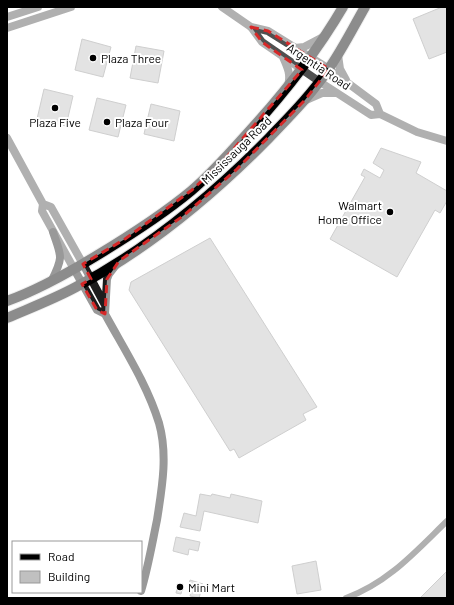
<svg xmlns="http://www.w3.org/2000/svg" width="454" height="605" font-family="Barlow,sans-serif">
<style>
.building{fill:#c0c0c0;stroke:#949494}
.lines{fill:none;stroke-linecap:round;stroke-linejoin:round}
.primary-casing{stroke:#dbdbdb;stroke-width:12}
.minor{stroke:#505050;stroke-width:6}
.tertiary{stroke:#505050;stroke-width:8}
.secondary{stroke:#1d1d1d;stroke-width:8}
.primary{stroke:#000;stroke-width:10}
.marked{fill:none;stroke:#d62828;stroke-width:3;stroke-dasharray:8 5;stroke-linejoin:round}
.poi-dot{fill:#000;stroke:#fff;stroke-width:1.5}
.labels{text-anchor:middle;dominant-baseline:central;stroke-width:4;stroke-linejoin:round;paint-order:stroke}
.poi-label{font-size:12px;fill:#000;stroke:#fff;text-anchor:start}
.street-label{font-size:12px;fill:#000;stroke:#fff}
</style>
<rect width="100%" height="100%" fill="#fff"/>
<path class="building" d="M442 7H447V52L429 59 413 19Z
M82 39 111 47 103 77 75 70Z
M136 46 164 51 158 83 130 78Z
M44 89 73 96 66 126 37 119Z
M97 98 126 105 118 137 89 130Z
M151 104 180 111 174 141 144 134Z
M381 148 421 162 416 173 447 191V201L440 213 435 210 397 277 330 239 365 177 361 175 364 169 380 178 384 170 373 163Z
M210 238 317 407 303 414 306 420 239 458 234 449 230 451 129 290 131 282Z
M200 494 211 496 212 494 230 498 231 494 262 501 258 523 204 511 200 531 180 527 184 513 196 516Z
M176 537 200 542 198 551 189 549 188 555 173 551Z
M316 561 321 590 297 594 292 566Z
M447 571V598H420Z
M190 580 203 584 199 598 190 596 192 588 188 587Z
M178 584 183 585 181 594 176 593Z"/>
<g class="lines">
<g class="primary-casing">
<path id="primary" d="M7 301C38 290 68 273 96 256 129 236 161 216 191 191 210 175 227 156 244 137 281 97 315 55 343 7
M7 318C30 308 54 299 76 287 148 249 212 196 269 138 290 116 311 95 328 70 342 50 353 28 365 7"/>
</g>
<path class="minor" d="M346 598C388 583 416 551 447 521"/>
<path class="tertiary" d="M222 7 251 27 262 42 320 82 371 115 380 114
M7 17 38 7
M251 27 268 31 329 69 376 104 380 114 417 132 447 141
M7 28 71 7
M295 48 304 47 323 37
M338 55 340 69 346 80
M283 57C288 68 291 75 288 86
M306 100 322 93H335
M7 138 43 204 42 211 74 269
M43 204 51 207 83 264"/>
<path class="secondary" d="M83 264 105 305
M74 269 97 310 105 314C124 349 147 384 159 423 168 455 162 488 157 520 152 544 148 568 141 591
M52 280C64 256 61 256 53 232
M105 314 107 279 109 274 116 265"/>
<use href="#primary" class="primary"/>
</g>
<path d="M0 0H454V605H0ZM251 27 268 31 329 69 305 100 236 170 183 216 119 261 107 279 105 314 97 310 82 284 91 279 83 264 125 239 192 190 224 160 302 70 262 42Z" fill="#fff" fill-opacity=".55" fill-rule="evenodd"/>
<path class="marked" d="M251 27 268 31 329 69 305 100 236 170 183 216 119 261 107 279 105 314 97 310 82 284 91 279 83 264 125 239 192 190 224 160 302 70 262 42Z"/>
<g class="poi-dot">
<circle cx="93" cy="58" r="4"/>
<circle cx="55" cy="108" r="4"/>
<circle cx="107" cy="122" r="4"/>
<circle cx="390" cy="212" r="4"/>
<circle cx="180" cy="587" r="4"/>
</g>
<g class="labels">
<g class="poi-label">
<text x="101" y="58">Plaza Three</text>
<text x="55" y="122" text-anchor="middle">Plaza Five</text>
<text x="115" y="122">Plaza Four</text>
<text x="382" y="205" text-anchor="end">Walmart<tspan x="382" dy="14">Home Office</tspan></text>
<text x="188" y="587">Mini Mart</text>
</g>
<g class="street-label">
<text transform="translate(319 66) rotate(34)">Argentia Road</text>
<text transform="translate(236 150) rotate(-44)">Mississauga Road</text>
</g>
</g>
<rect width="454" height="605" fill="none" stroke="#000000" stroke-width="16"/>
<rect x="12" y="541" width="130" height="52" fill="#ffffff" stroke="#999999"/>
<rect x="20" y="554" width="20" height="6" fill="#000000" stroke="#999999"/>
<text x="48" y="561" font-size="12" fill="#000000">Road</text>
<rect x="20" y="571" width="20" height="12" fill="#c0c0c0" stroke="#999999"/>
<text x="48" y="581" font-size="12" fill="#000000">Building</text>
</svg>
